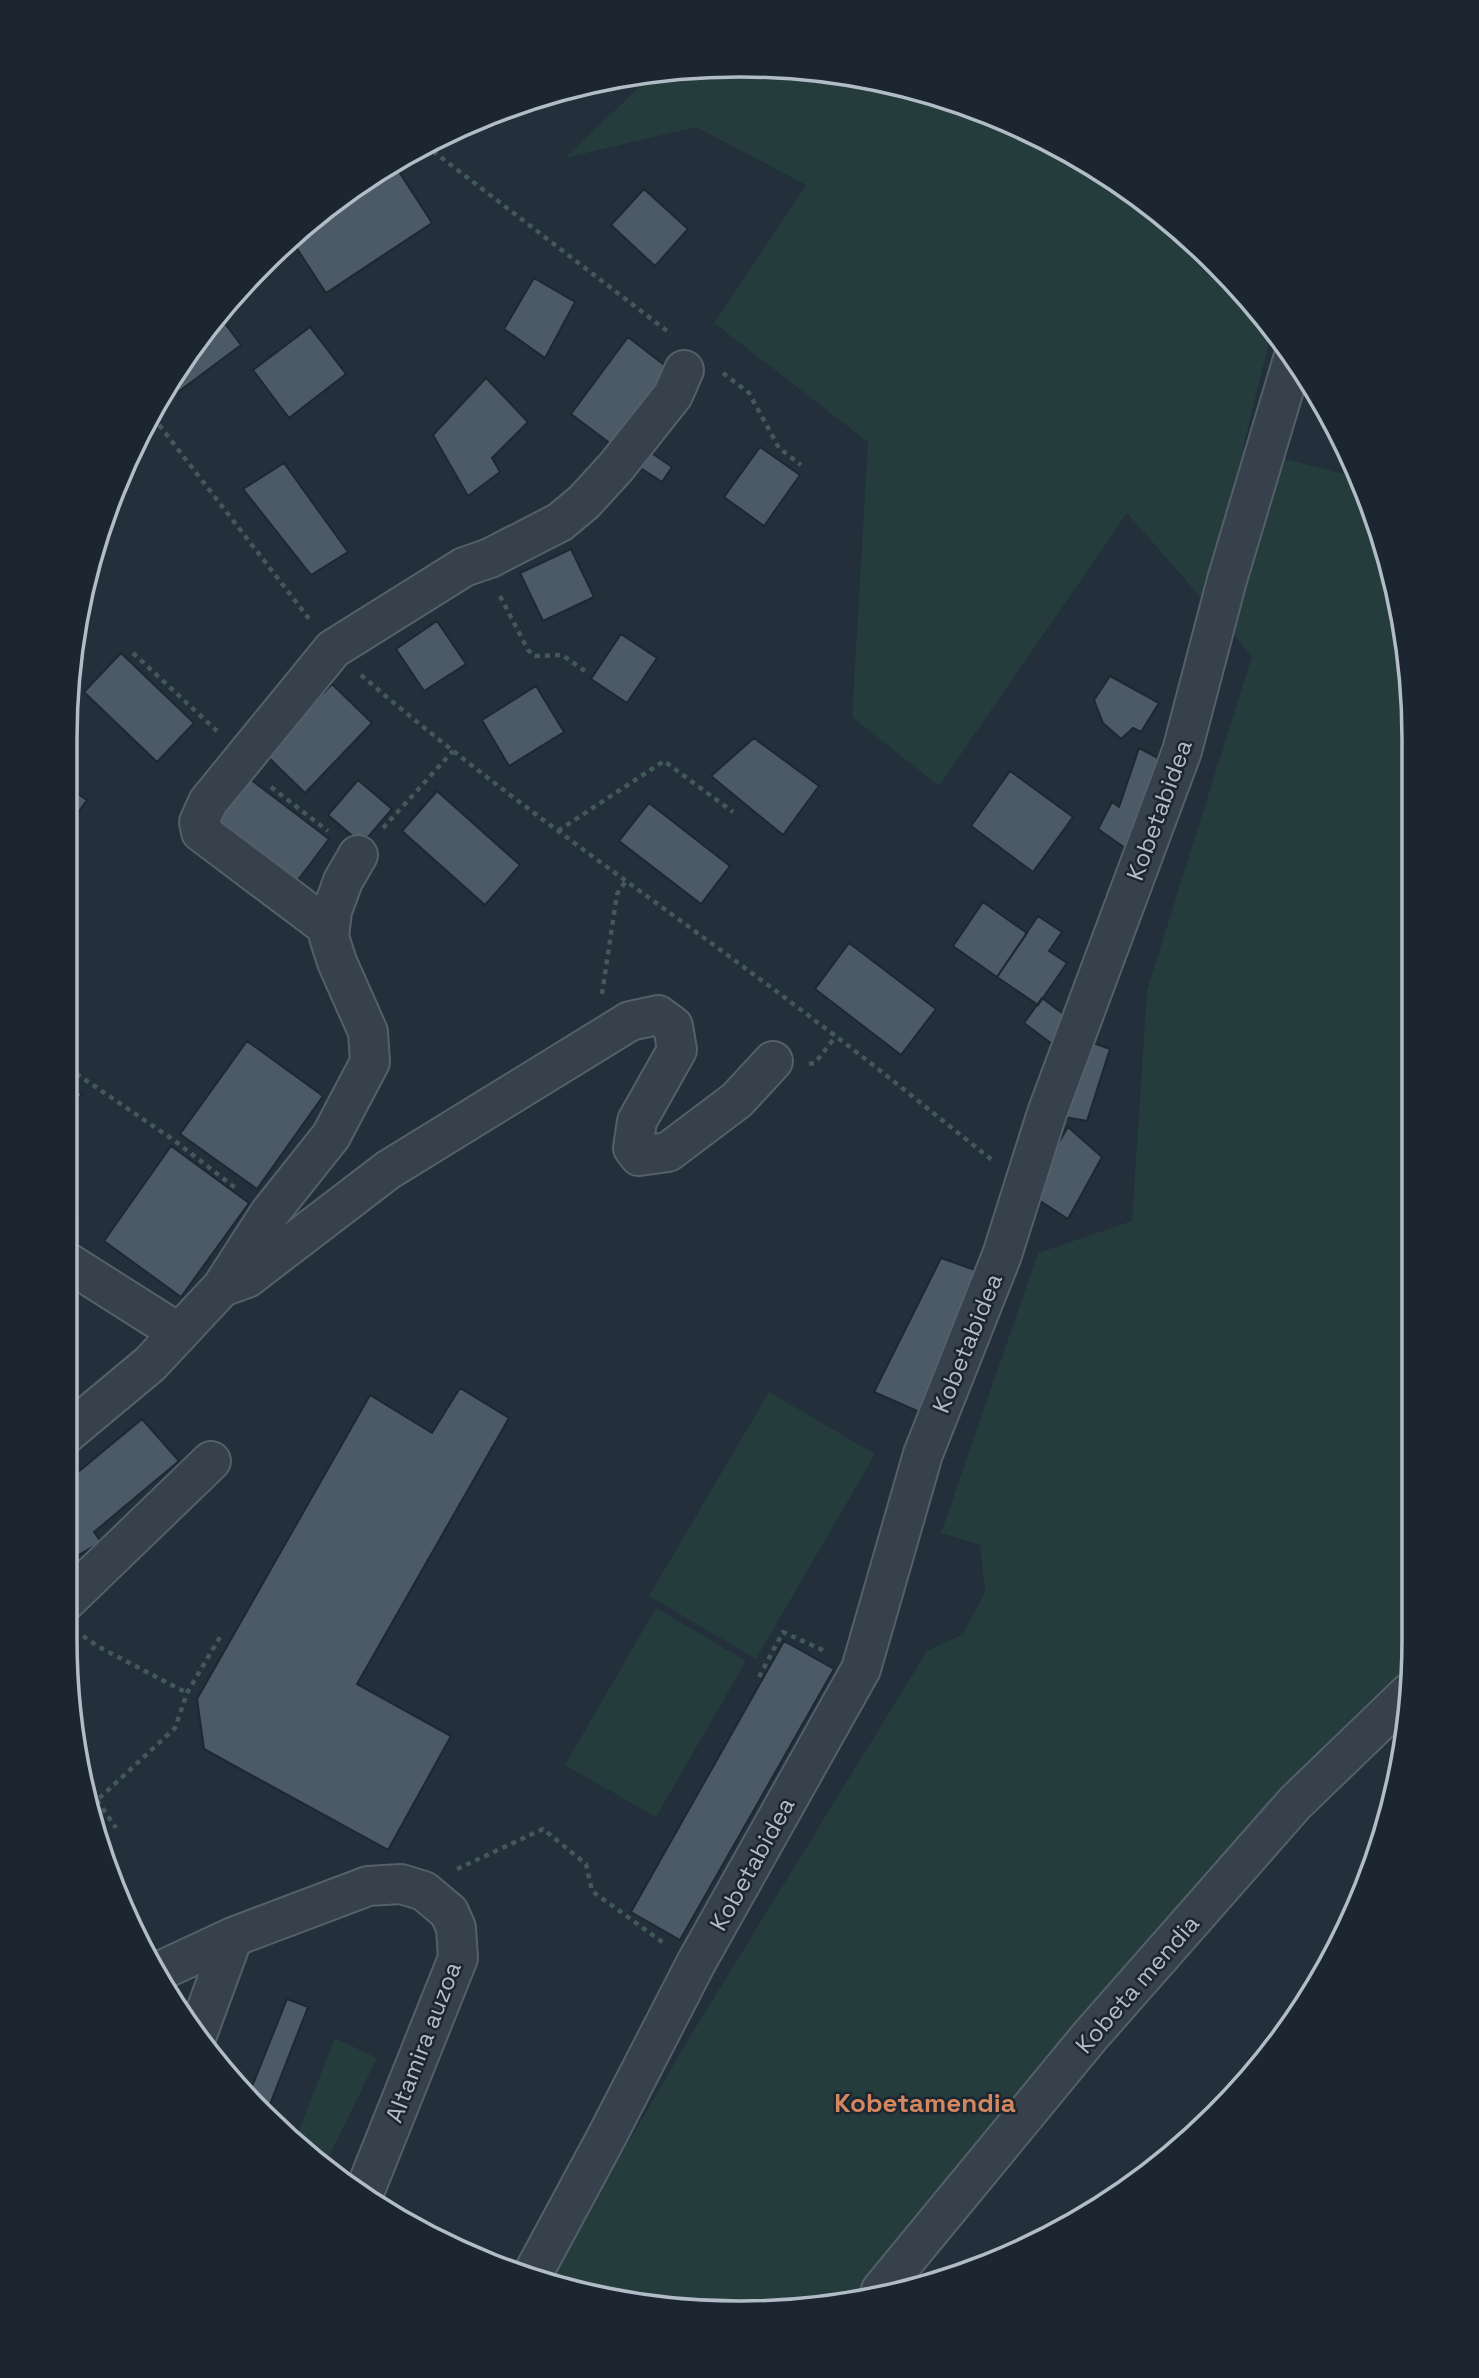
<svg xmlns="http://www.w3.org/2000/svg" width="1479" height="2378" font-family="'Space Grotesk',sans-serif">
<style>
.green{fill:#243c3c}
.building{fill:#4c5a67;stroke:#1e2832;stroke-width:2}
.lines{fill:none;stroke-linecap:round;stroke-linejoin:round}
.minor-casing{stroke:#545f69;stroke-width:42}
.path{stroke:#425859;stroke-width:4.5;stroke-dasharray:5 5;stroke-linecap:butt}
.minor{stroke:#36414b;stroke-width:38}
.labels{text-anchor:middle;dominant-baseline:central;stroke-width:5;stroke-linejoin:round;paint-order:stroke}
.street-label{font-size:24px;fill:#b2bcc7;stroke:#1c2630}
.neighbourhood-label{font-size:26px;font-weight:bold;fill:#d38760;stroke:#1c2630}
.rim{fill:none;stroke:#b2bcc7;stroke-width:3.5}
</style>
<rect width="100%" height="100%" fill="#232f3b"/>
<path class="green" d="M783 66 914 88 1038 134 1150 204 1247 295 1272 330 1243 448 1351 476 1354 468 1379 523 1413 695 1409 1670 1228 1852 864 2293 739 2313 547 2282 691 2035 927 1651 963 1634 985 1592 980 1545 941 1533 1038 1253 1132 1221 1147 990 1252 656 1127 513 939 786 852 717 868 442 714 323 806 185 696 127 565 158 657 70Z
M769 1392 875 1454 756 1659 649 1596Z
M656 1608 746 1661 656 1817 565 1765Z
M335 2038 377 2058 325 2165 317 2162 295 2140Z"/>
<path class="building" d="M396 167 432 223 326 293 290 238 371 177 374 182Z
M644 189 688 229 655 266 611 225Z
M534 278 575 302 545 358 504 329Z
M218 314 241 345 178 392 172 384 204 329Z
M310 327 346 374 289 418 253 370Z
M628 337 672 371 615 447 571 414Z
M486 378 528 422 492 458 500 472 468 496 433 435Z
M643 447 672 467 662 482 633 463Z
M760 447 800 475 764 526 724 497Z
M284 463 348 552 311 575 243 489Z
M571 549 594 597 543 621 520 573Z
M437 621 466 664 424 691 396 649Z
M621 634 657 658 627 703 591 679Z
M121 653 194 723 157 762 84 692Z
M1110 676 1159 703 1141 732 1133 728 1121 739 1103 723 1094 700Z
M332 684 372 723 305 793 265 754Z
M536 686 564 732 509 766 482 720Z
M754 738 819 786 783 835 711 776Z
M1139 748 1158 758 1128 850 1098 829 1112 802 1119 807Z
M1010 771 1073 817 1033 872 971 826Z
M250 779 329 839 292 888 213 828Z
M358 780 392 809 362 844 328 815Z
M70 789 87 800 69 825Z
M437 791 520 865 485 905 402 831Z
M649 803 730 866 701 904 619 841Z
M983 902 1027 933 997 977 953 946Z
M1038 916 1062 932 1049 951 1067 963 1038 1005 997 977Z
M849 943 936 1009 901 1055 815 989Z
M1042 998 1066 1016 1052 1044 1024 1023Z
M1082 1039 1110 1049 1087 1121 1059 1116Z
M247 1041 323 1096 257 1189 180 1134Z
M68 1084 82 1094 68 1113Z
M1068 1127 1102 1157 1068 1219 1028 1193Z
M171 1146 249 1203 181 1297 104 1241Z
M67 1198 80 1207 67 1224Z
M941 1258 978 1271 924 1414 874 1392Z
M460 1388 509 1418 357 1684 451 1736 388 1850 204 1749 197 1699 370 1395 432 1433Z
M142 1419 179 1461 94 1532 101 1542 65 1563 66 1482Z
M784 1641 834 1669 680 1940 631 1912Z
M287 1999 308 2007 267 2112 249 2094Z"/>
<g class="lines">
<g class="minor-casing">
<path id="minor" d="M330 929 201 832 199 822 208 802 333 649 464 567 490 558 560 522 584 502 616 467 673 395 684 370
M67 1262 179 1333
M222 1287 247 1278 388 1170 630 1021 658 1015 673 1026 677 1050 637 1121 633 1148 639 1156 668 1152 737 1100 773 1061
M66 1434 150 1364 222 1287 269 1214 331 1136 370 1062 368 1032 337 962 329 937 332 911 343 881 358 855
M65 1602 211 1461
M162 1970 233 1937 368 1886 401 1884 424 1891 449 1912 456 1928 458 1958 364 2193
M197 2035 233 1937
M530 2279 607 2136 696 1963 861 1669 923 1454 1002 1255 1047 1113 1182 751 1227 580 1293 359
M881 2290 1091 2035 1295 1803 1409 1693"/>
</g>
<path class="path" d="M425 145 671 334
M723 373 749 393 779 448 801 465
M153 417 310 620
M500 596 528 650 535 656 562 655 585 671
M133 653 217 731
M361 675C506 800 665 906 817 1022 876 1066 934 1114 992 1160
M271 787 328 831
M383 828 453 751
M558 831 664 761 733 812
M602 994 617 894 626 881
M809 1064 815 1063 836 1036
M68 1068 175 1141 238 1190
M83 1636 99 1647 187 1693
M759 1677 783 1632 827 1652
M97 1800 116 1828
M92 1805 175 1728 187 1693 220 1637
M457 1869 543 1829 586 1864 592 1891 665 1944"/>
<use href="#minor" class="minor"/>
</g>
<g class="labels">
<g class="street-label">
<text transform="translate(1159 810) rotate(-70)">Kobetabidea</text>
<text transform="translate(967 1343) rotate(-68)">Kobetabidea</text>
<text transform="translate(752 1864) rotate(-61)">Kobetabidea</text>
<text transform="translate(1137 1984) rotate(-49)">Kobeta mendia</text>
<text transform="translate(423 2042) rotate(-69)">Altamira auzoa</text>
</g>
<g class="neighbourhood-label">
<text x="925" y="2103">Kobetamendia</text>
</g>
</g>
<path d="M0 0H1479V2378H0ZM739 77H740A662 662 0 0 1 1402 739V1639A662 662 0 0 1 740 2301H739A662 662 0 0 1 77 1639V739A662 662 0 0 1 739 77Z" fill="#1c2630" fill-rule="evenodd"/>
<path class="rim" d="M739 77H740A662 662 0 0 1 1402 739V1639A662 662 0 0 1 740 2301H739A662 662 0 0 1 77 1639V739A662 662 0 0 1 739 77Z"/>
</svg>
